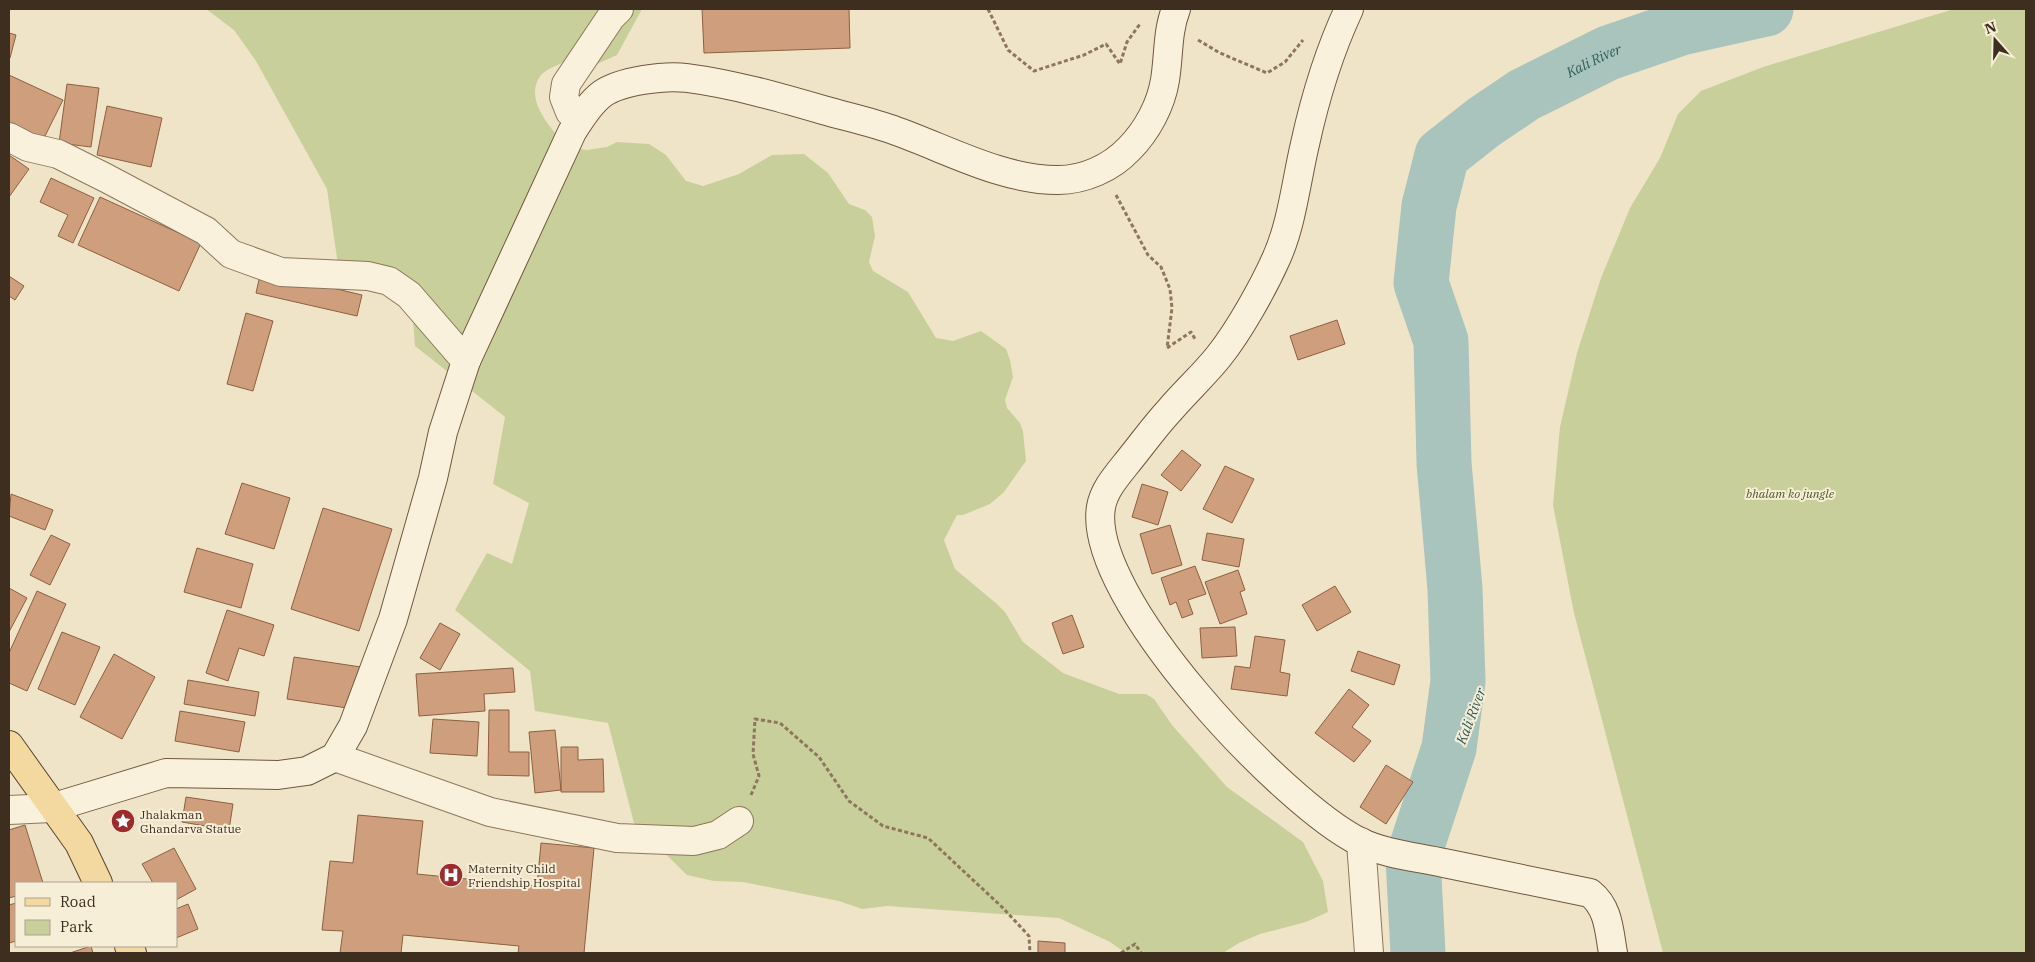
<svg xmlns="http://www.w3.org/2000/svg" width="2035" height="962" font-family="'IBM Plex Serif',serif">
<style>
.green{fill:#c9cf9b}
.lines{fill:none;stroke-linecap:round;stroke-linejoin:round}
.river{stroke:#a9c4bc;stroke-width:55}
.building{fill:#cf9f7d;stroke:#8d5f41}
.street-casing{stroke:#8d765c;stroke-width:30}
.secondary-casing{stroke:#6f573f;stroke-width:30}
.primary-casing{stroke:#5b4430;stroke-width:30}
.path{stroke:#8d765c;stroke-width:3;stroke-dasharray:4 2.5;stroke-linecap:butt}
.street{stroke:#faf1dc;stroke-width:28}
.secondary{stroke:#faf1dc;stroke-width:28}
.primary{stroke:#f3d9a0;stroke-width:28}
.labels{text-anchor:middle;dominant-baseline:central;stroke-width:4;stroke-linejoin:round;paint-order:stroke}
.park-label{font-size:12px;font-style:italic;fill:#4d5a26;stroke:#f7eed8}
.poi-label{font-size:12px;fill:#3d2e20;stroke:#f7eed8;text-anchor:start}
.water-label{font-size:14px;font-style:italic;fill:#2f5d5a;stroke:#f7eed8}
</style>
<rect width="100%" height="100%" fill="#f0e4c8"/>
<path class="green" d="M206 9H642L617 55 586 69 562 63C556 66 545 70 541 75 522 100 553 130 567 147L587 150 607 147 617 142 649 144 666 155 686 181 703 186 739 174 772 155 804 154 828 173 849 204 865 210 872 217 875 236 869 262 873 271 908 292 936 338 953 341 981 331 1006 349 1010 360 1013 377 1005 400 1007 408 1020 423 1023 431 1026 461 1004 492 990 504 963 515H957L944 540 955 569 997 604 1005 612 1023 642 1063 673 1119 694H1146L1154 699 1172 725 1227 787 1303 842 1323 881 1328 912 1306 922 1260 934 1239 943 1223 953H1126L1110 942 1059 918 887 906 862 909 839 901 743 882 714 881 687 875 634 823 608 723 535 711 530 671 455 610 487 553 512 564 529 503 493 484 505 417 415 346 412 308 338 265 327 189 256 61 234 30Z
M1954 9H2026V953H1663L1574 613 1553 505 1560 427 1577 353 1601 278 1630 208 1660 158 1678 114 1701 91 1763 67Z"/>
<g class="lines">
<path class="river" id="s1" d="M1418 953 1413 858 1449 748 1458 681 1455 589 1444 463 1441 341 1421 283 1429 206 1442 155 1484 122 1524 95 1608 53 1681 28 1766 9"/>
</g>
<path class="building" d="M702 9H849L850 48 704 53Z
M9 33 16 35 10 58H9Z
M9 75 63 100 43 140 9 124Z
M67 84 99 88 91 147 59 143Z
M107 106 162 118 151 167 97 155Z
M9 155 29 169 9 197Z
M51 178 94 198 73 243 58 236 68 215 40 202Z
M100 197 201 243 179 291 78 245Z
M261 271 362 295 357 316 256 293Z
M9 276 24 286 15 300 9 296Z
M246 313 273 321 253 391 227 384Z
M1337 320 1345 344 1298 360 1290 336Z
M1182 450 1201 465 1181 491 1161 475Z
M1225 466 1254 479 1232 523 1203 509Z
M242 483 290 498 274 549 225 534Z
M1142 484 1168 492 1158 525 1132 517Z
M11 494 53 510 45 530 9 516Z
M323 508 392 529 359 631 291 609Z
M1170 525 1182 565 1152 574 1140 534Z
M1207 533 1244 539 1239 567 1202 560Z
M51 535 70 544 50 585 30 575Z
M197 548 253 564 241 608 184 592Z
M1195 566 1206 594 1188 600 1193 614 1182 618 1176 602 1170 605 1161 578Z
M1238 570 1245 590 1240 592 1247 614 1220 624 1205 582Z
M1335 586 1351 612 1317 631 1302 605Z
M9 588 27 598 9 632Z
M37 591 66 604 27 691 9 683V653Z
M227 610 274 625 264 656 239 648 228 681 206 673Z
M1072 615 1084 647 1063 654 1052 623Z
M440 623 460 634 440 670 420 658Z
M1235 627 1237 656 1202 658 1200 628Z
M62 632 100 647 75 705 38 689Z
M1255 636 1285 640 1280 672 1290 674 1287 696 1231 689 1235 666 1250 668Z
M1358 651 1400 665 1394 685 1351 671Z
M114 654 155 677 122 739 80 717Z
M294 657 361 667 354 709 287 699Z
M513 668 515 692 484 694 485 711 419 716 416 674Z
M188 680 259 692 255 716 184 704Z
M1349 689 1369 705 1352 727 1371 741 1354 762 1315 733Z
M489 710H509V752H529V776L488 775Z
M180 711 245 722 239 752 175 741Z
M433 719 479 722 477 756 430 753Z
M555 730 561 790 535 793 529 732Z
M561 747H578V760L603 759 604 792H561Z
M1386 765 1413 782 1386 824 1360 807Z
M186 797 233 804 229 830 182 822Z
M358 815 423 821 417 874 537 886 541 843 594 848 584 953H518L519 946 403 935 401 953H340L343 931 322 930 330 861 353 863Z
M25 825 43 883H16V896L9 898V830Z
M174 848 196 889 176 900V883H153L142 864Z
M16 903V941L9 943V905Z
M188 904 198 929 176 938V909Z
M1038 941 1065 943V953H1038Z
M91 946 93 953H70Z"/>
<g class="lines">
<g class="street-casing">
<path id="street" d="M583 114 577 115 570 112 564 97 566 84 611 17 619 9
M9 137 28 147 58 154 106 178 206 231 231 254 281 272 368 276 389 281 409 295 466 361
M335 757 490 812 617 838 694 841 718 835 739 821
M9 810 51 808
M1361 842 1369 953"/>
</g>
<g class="secondary-casing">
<path id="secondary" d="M1349 9C1329 52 1315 98 1305 144 1296 182 1292 224 1276 259 1263 288 1239 331 1219 356 1204 375 1185 392 1169 411 1155 426 1143 443 1130 459 1119 473 1104 489 1101 507 1086 596 1283 804 1360 842 1385 854 1417 857 1444 863 1493 873 1542 883 1590 893 1609 908 1609 931 1613 953
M51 808 166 773 278 775 307 771 335 757 353 726 393 619 433 478 443 432 466 361 572 132C580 119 590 103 602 94 620 81 665 75 687 78 733 84 778 97 823 110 847 117 872 122 896 131 947 149 1002 180 1058 180 1084 180 1111 168 1129 149 1147 131 1161 105 1165 80 1169 56 1167 32 1176 9"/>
</g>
<g class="primary-casing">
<path id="primary" d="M9 745 79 843 98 883
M129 946 132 953"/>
</g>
<path class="path" d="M988 9 1008 50 1034 71 1084 55 1106 44 1120 64 1127 42 1140 24
M1198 40 1220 53 1267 73 1285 62 1303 40
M1116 195 1148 255 1161 267 1170 289 1172 308 1167 348 1191 332 1195 339
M751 795 759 776 753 754 755 719 780 723 819 757 849 801 883 826 928 838 1002 907 1029 936 1030 953
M1121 953 1135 944 1141 953"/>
<use href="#street" class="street"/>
<use href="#secondary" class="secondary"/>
<use href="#primary" class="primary"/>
</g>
<defs>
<g id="sight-disc" transform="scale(1.25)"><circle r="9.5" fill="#9e2a2b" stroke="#f7eed8"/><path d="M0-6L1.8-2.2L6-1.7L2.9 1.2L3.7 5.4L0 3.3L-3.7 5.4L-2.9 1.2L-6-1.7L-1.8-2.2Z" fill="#fff"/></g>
<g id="hospital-disc" transform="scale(1.25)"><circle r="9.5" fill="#9e2a2b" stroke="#f7eed8"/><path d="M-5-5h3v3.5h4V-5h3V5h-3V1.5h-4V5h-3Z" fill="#fff"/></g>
</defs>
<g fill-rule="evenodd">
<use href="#sight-disc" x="123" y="821"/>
<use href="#hospital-disc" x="451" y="875"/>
</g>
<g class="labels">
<g class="park-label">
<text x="1790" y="493">bhalam ko jungle</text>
</g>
<g class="poi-label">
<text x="140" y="814">Jhalakman<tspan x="140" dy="14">Ghandarva Statue</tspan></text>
<text x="468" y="868">Maternity Child<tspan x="468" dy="14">Friendship Hospital</tspan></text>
</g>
<g class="water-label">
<text stroke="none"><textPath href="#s1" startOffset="990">Kali River</textPath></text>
<text transform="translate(1471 716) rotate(-69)">Kali River</text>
</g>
</g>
<rect width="2035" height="962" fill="none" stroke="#3d2e20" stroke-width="20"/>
<rect x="15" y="882" width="162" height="65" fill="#f7eed8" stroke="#ada18e"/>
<rect x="25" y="898" width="25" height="8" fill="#f3d9a0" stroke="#ada18e"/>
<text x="60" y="907" font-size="15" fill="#3d2e20">Road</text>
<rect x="25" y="920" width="25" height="15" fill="#c9cf9b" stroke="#ada18e"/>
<text x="60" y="932" font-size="15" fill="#3d2e20">Park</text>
<g transform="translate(1995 40) rotate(340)" stroke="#f7eed8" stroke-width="4" paint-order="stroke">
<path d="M0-4L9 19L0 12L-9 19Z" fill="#3d2e20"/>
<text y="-8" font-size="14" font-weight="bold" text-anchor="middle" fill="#3d2e20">N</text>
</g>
</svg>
